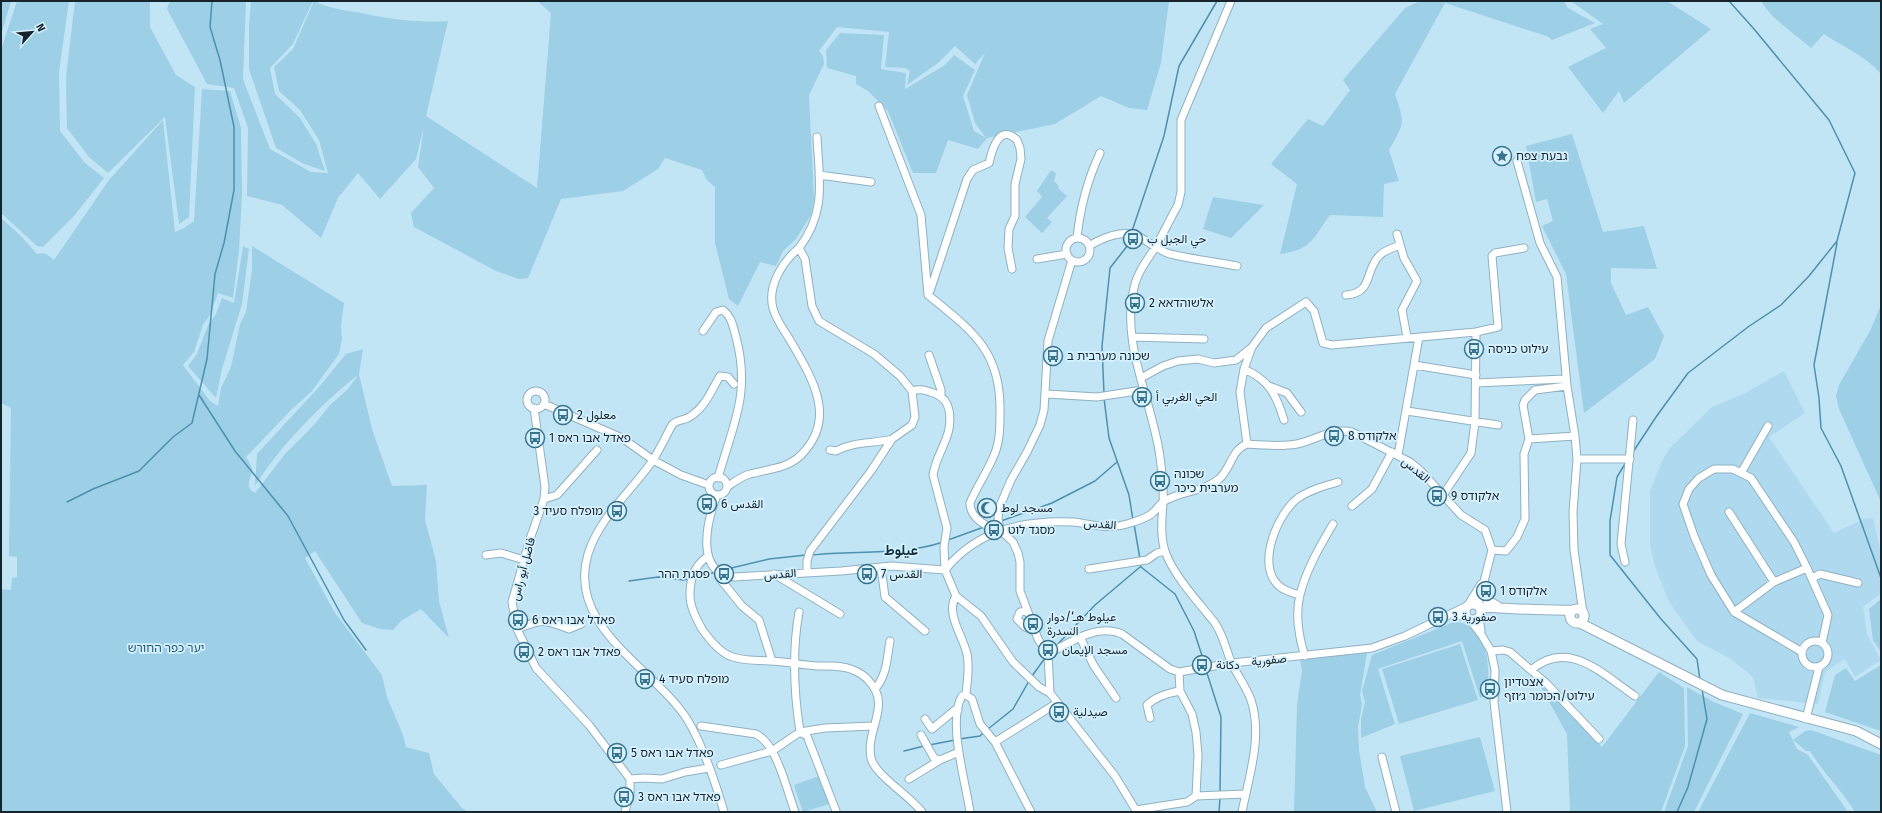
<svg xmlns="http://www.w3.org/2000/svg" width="1882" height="813" font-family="'Fira Sans',Vazirmatn,'Noto Sans Hebrew',sans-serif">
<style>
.built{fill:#afd9ee}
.green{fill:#9dcfe6}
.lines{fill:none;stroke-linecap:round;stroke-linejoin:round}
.stream{stroke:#4c91af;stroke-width:1.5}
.minor-casing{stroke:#8fb1c1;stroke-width:9}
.major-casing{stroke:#8fb1c1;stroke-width:11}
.minor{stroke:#fff;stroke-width:7}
.major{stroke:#fff;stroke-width:9}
.labels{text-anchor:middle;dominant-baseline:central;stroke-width:3.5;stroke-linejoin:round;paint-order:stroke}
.poi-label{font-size:12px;fill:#17242b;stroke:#d5f1ff;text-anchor:start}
.street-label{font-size:12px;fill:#17242b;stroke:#d5f1ff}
.park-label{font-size:12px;fill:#245b71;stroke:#d5f1ff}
.quarter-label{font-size:14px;font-weight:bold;fill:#10303c;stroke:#d5f1ff}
</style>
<rect width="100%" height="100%" fill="#c2e5f6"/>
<path class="built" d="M1784 371 1805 413 1769 437 1834 533 1864 519 1873 518 1881 553V593L1863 607 1867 634 1881 660 1855 677 1845 659 1825 672 1818 704 1758 698 1753 677 1731 659 1697 641 1669 602 1654 564 1650 544V491L1663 459 1670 448 1712 407 1743 394Z"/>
<path class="green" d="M1 1H11L1 35Z
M17 1H69L59 72 60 131 85 163 104 178 74 216 43 247 37 246 1 213V50Z
M75 1H150V27L176 75 195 87 189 217 179 224 165 117 108 173 89 157 67 128 66 77Z
M170 1H246L243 79 270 149 311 172 328 173 319 140 300 110 279 91 274 67 293 49 314 1C328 8 342 10 356 12 389 19 414 23 448 21L426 116 537 188 551 13 537 1H1169L1161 63 1147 110 1129 108 1101 96 1055 124 987 138 978 149 948 140 936 173H913L888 111 868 91 856 84V76L827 68 826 50 840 33 884 35 881 69 906 73 905 89 945 65 954 55 975 70 963 96 974 131 986 138 975 123 967 95 985 53 975 64 955 46 938 63 907 85 910 71 905 68 885 67 889 32 837 27 819 51 823 56 824 64 809 95 814 199 811 215 796 239 783 251 776 266 760 262 738 306 729 299 715 243V187L707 180 702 170 665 158 658 169 623 191 561 199 528 278 519 279 496 271 414 227 411 213 434 188 418 167 424 126 416 159 380 199 358 173 338 198 321 238 282 205 247 196 248 128 234 88 207 84 167 9Z
M251 1H313L293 44 270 68 275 94 300 118 316 144 325 171 304 164 276 148 249 69V25Z
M1420 1H1564L1568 8 1595 23 1552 40 1549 37 1445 3 1395 94C1405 125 1405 121 1389 150L1399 181 1384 184 1383 217 1330 215C1313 238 1312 250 1280 254L1297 184 1271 164 1308 119 1323 126 1350 90 1343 80 1405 8Z
M1571 1H1667L1711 29 1624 103 1619 91 1603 113 1568 67 1606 48 1590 29 1603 24Z
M1761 1H1881V74C1866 56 1843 47 1824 34L1811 48C1795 34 1772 20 1761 1Z
M202 89 230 91 241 128 242 193 239 251 233 298 218 293 210 315 203 325 194 352 183 365 210 401 218 406 221 388 231 367 240 324 246 312 252 270V246L344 303 341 326 342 339 339 354 312 391 290 411 246 457C248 460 251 465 252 469 252 480 243 486 255 493L285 454 314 425 330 405 347 390 358 375C323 402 278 448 255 486L257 454 319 387 346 354 363 349 359 374 372 429 392 486 427 485 425 520 436 561 439 601 449 638 421 609 401 621 393 630 380 629 362 623 315 551 305 558 335 613 382 675 387 697 403 735 406 747 429 753 434 774 462 808 468 812H1V589L11 590 12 578 17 577V557L9 556 11 408 1 403V218L21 236 37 254C45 252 48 255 54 260L109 180 163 120 175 232 184 228 194 221Z
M1572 134 1603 232 1644 226 1657 269 1611 268V283L1626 315 1648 307 1664 336 1655 359 1584 413 1566 274 1542 226 1553 221 1547 199 1536 202 1526 146Z
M1051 170 1056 173 1054 181 1059 186 1058 188 1067 196 1047 218 1052 222 1042 233 1025 217 1042 197 1037 191Z
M1213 197 1264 205 1231 238 1203 229Z
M243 246 249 249 242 304 222 369 216 398 188 366 197 354 208 325 216 314 222 298 234 303Z
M1881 305V502L1839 409 1836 396 1839 385 1870 331Z
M1881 599V652L1873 640 1869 609Z
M1454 622C1488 622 1492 670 1486 695L1480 698 1462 641 1378 669 1395 724 1361 738V719L1365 702 1362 691 1372 655Z
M1460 644 1478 700 1399 724 1382 669Z
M1367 653 1360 695 1362 705 1358 727 1359 750 1365 787 1377 812H1294L1297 705 1302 670 1300 659Z
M1881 665V731L1825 712 1835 675 1846 668 1855 681Z
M1659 672 1684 688 1685 746 1661 812H1570L1567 734 1537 680 1602 747Z
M1687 687 1714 702 1743 714 1694 812H1664L1688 746Z
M1750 713 1799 727 1789 732 1797 749 1808 755 1848 812H1698Z
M1811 730 1881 755V812H1855C1842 790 1823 773 1810 751H1806L1793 740 1805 731Z
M1480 737 1495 791 1414 811 1400 756Z
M819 776 829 804 803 812 794 785Z"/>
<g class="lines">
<path class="stream" d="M1132 231 1164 136 1179 66 1217 1
M1837 243 1814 365 1819 398 1821 428 1841 466 1881 578
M1104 394 1102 346 1110 268 1128 245 1131 237
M199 395 235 451 288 516 344 620 366 650
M1104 398 1109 438 1129 495 1133 520
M1633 452 1656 417 1688 373 1748 327 1781 305 1809 276 1837 241 1855 173 1829 120 1754 29 1729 1
M1625 464 1617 477 1610 521V555L1661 619 1697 659 1700 680
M67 502 93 489 139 471 173 437 192 423 207 359 215 274 224 243 234 190V127L220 60 210 27 212 1
M1001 521 1052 503 1095 481 1117 462
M1134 524 1140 559
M948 540 984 527
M812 555C854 550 902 556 943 542
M1140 563 1141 567 1175 594 1194 631 1205 665
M723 570 769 559 806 555
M694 578 716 572
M629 581 658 577 683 580 688 579
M1057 645 1095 605 1140 567
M1206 670 1221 717 1220 792
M1032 676 1045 658
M988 729 1013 709 1029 681
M959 739 980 736 984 732
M929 745 955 740
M904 751 924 746
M1219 812 1220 798
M1677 812 1688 787 1707 719 1702 689"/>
<g class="minor-casing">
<path id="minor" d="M1231 1 1181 120V192L1178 205C1170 219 1163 234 1155 248 1147 260 1137 273 1134 288 1120 343 1153 403 1160 457 1162 472 1164 488 1163 503 1162 518 1160 536 1165 551 1173 575 1199 603 1215 623 1223 635 1226 649 1231 662 1237 675 1246 686 1251 700 1263 736 1249 776 1242 812
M879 106 921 215 928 295C971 330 1001 350 1000 411 1000 426 1000 440 995 453 988 471 977 486 970 503 970 518 986 527 1000 530
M817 137C819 179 827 212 799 248L805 259 812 306 819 321 874 354 900 376 912 391
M819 175 871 182
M1397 234 1404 258 1417 281 1402 310 1407 337
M1077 238C1080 208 1087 181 1100 153
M1066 250a12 12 0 1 1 24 0a12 12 0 1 1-24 0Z
M1089 246C1102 238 1123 229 1138 236 1149 242 1159 251 1170 254 1192 259 1215 262 1237 266
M1037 259 1067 254
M930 291 967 179 973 170 989 163C992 150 999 123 1017 140L1020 148 1021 159 1015 184V216L1009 229 1008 248 1012 269
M1346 295C1374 293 1364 270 1380 255 1385 250 1393 248 1400 245
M703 331 716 312 723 310C732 317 733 327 736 337 751 394 733 424 718 478
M1132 337 1204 339
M929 355 941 390V396
M1414 365 1476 375
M1244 369C1269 380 1276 394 1284 420
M1141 378 1163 366 1178 361 1198 359 1214 363 1236 360 1251 348
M1476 383 1565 379
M1269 386 1287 393 1301 412
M1567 386 1575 436 1577 459 1573 512 1574 550 1583 613
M527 400a9 9 0 1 1 18 0a9 9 0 1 1-18 0Z
M1047 394 1097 397 1143 390
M544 404 622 438 653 460 681 475 709 485
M534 408 545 487 544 499 530 539 512 602 517 629 536 668 589 725 630 779V792L625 812
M1407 411 1498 425
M1529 439 1575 436
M1247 444 1240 392 1244 369 1252 347 1266 328 1306 302 1314 311 1323 343 1332 345 1476 332
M830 450 836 451C854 441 873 444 892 439
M1398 455 1419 337
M1577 459H1630
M1741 473 1768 426
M709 486a9 9 0 1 1 18 0a9 9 0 1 1-18 0Z
M727 487C734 482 742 476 750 474 768 469 787 469 801 455 838 418 812 378 790 340 784 330 776 320 773 308 767 286 783 261 799 248
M717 495C707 521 694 573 734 577L841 571 891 566 945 570C977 530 1023 520 1073 522 1092 524 1109 530 1127 524 1134 522 1144 519 1150 515 1155 512 1158 506 1163 502 1179 491 1204 492 1219 479 1231 469 1231 450 1247 444 1263 445 1281 447 1297 444 1317 440 1332 427 1352 432L1410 462 1422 472 1461 515 1485 530 1492 550 1478 605
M1443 495 1471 453 1475 422 1476 332 1498 327 1492 256 1495 253 1524 248
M544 499 557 495 597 450
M1352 506 1372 489 1392 452
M1729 512 1774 582
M1492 550 1506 551 1517 537 1525 519 1524 454 1529 439 1523 405 1525 400 1535 390 1567 386 1557 277 1540 243 1517 161
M486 555 501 553 524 560
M708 556C694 566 690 578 690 595 690 607 696 618 702 629 709 639 718 651 730 656 741 661 757 660 769 661 785 661 801 665 817 666 829 666 842 665 853 670 858 672 864 675 868 680 893 705 865 729 871 758 874 774 910 796 922 812
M1625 562 1621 544 1633 420
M881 567 885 597 925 631
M1807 568 1774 582 1734 612 1711 575 1694 536 1683 504 1689 489 1699 478 1714 469H1733L1751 478 1794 542 1807 568 1828 615 1822 643
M1089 569 1147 560 1157 553 1165 551
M807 572V561L810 551 871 471 892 439 912 425 915 417 912 391C922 388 927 391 936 394 944 398 947 402 949 410 954 437 937 450 933 475L947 528 944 547 945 570 956 596 981 616 1013 662 1039 687 1050 693 1115 776 1137 812
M721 574V580L742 606 759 620 772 661
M774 574 840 614
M1812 578 1820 574 1858 583
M1300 595C1292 593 1283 590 1278 585 1256 564 1278 513 1298 498 1310 490 1324 486 1338 482
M956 596C945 613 963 636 967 654 970 667 967 681 966 695L972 699 980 724 995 742 1031 812
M1468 605 1481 584
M1027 611 1020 612 1017 619 1025 627 1034 631
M799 612C792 651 794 693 800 732L807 736 836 811
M1734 612 1802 652
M1453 614 1466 617
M1479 618 1481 631
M1470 620 1481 634 1491 651 1495 670 1494 702 1507 812
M517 629C543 619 543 619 569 629L581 624
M1080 637 1094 666 1116 698
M1802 654a13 13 0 1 1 26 0a13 13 0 1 1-26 0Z
M1491 651 1503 650 1510 652 1547 684 1599 739
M1048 654C1071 642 1097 623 1122 634L1170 669 1179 672 1232 663 1372 648 1405 636 1467 606
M1305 656C1299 639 1295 613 1300 595 1306 570 1320 546 1333 524
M1531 670C1569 638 1602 674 1635 696
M875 689C887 676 887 657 890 641
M1050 693 1048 654 1038 639 1020 591V562L1018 553 1013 542 1000 530 998 519 999 508 1011 480 1027 452 1040 425 1044 410 1048 341 1072 260
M966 695 962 696C947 721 966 783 970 812
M1150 718 1147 705C1156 696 1168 693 1180 691
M925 719 932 729 955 710H958
M1806 719 1819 667
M701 726 756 734C777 744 787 791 795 812
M921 735 934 758 940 760
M995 742 1057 703
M1382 757 1396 812
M721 765 772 751 800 732 825 728 874 726
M630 779 644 778 662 779 685 772 709 768
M909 779 940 760 959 752
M1196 796 1245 794
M1136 810 1187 802 1196 796 1198 755 1196 732 1192 714 1180 691 1179 672
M724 812C715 781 704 747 687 719 654 668 566 627 588 554 600 516 632 491 653 460 660 449 666 436 672 425 677 419 685 421 691 416 706 406 711 391 720 376L728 377 734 384"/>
</g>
<g class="major-casing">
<path id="major" d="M1482 590 1488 601 1497 606
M1465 612a8 8 0 1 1 16 0a8 8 0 1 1-16 0Z
M1479 607C1510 608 1543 611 1573 610
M1570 616a7 7 0 1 1 14 0a7 7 0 1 1-14 0Z
M1580 623 1722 695 1856 731 1881 744"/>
</g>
<use href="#minor" class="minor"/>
<use href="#major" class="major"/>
</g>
<defs>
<g id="sight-ring" transform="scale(1)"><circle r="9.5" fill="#d5f1ff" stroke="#3a748c" stroke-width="1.5"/><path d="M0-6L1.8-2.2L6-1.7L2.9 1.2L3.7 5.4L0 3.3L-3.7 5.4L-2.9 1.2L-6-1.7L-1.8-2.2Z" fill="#3a748c"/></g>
<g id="bus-ring" transform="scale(1)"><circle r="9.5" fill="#d5f1ff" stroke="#3a748c" stroke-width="1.5"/><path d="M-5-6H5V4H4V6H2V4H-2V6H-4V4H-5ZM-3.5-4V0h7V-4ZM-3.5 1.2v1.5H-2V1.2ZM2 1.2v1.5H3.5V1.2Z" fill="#3a748c"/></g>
<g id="mosque-ring" transform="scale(1)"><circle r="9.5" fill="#d5f1ff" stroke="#3a748c" stroke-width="1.5"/><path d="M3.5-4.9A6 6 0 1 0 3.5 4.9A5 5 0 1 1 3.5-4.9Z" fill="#3a748c"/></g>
</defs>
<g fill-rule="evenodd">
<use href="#sight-ring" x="1502" y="156"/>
<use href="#bus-ring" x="1133" y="239"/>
<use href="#bus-ring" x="1135" y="303"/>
<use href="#bus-ring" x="1474" y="349"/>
<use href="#bus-ring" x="1053" y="356"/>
<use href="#bus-ring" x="1142" y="397"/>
<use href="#bus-ring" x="563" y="415"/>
<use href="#bus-ring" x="1334" y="436"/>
<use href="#bus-ring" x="535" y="438"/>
<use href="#bus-ring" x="1160" y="481"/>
<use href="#bus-ring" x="1437" y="496"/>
<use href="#bus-ring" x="707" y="504"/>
<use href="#mosque-ring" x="987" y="508"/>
<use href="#bus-ring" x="617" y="511"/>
<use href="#bus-ring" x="994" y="530"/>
<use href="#bus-ring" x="724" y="574"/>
<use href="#bus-ring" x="867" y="574"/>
<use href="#bus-ring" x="1486" y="591"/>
<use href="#bus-ring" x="1438" y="617"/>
<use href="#bus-ring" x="518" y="620"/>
<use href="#bus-ring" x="1033" y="624"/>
<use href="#bus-ring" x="1048" y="650"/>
<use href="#bus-ring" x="524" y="652"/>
<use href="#bus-ring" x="1202" y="665"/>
<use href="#bus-ring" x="645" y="679"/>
<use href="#bus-ring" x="1490" y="689"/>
<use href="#bus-ring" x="1059" y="712"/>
<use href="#bus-ring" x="617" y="753"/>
<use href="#bus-ring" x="624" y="797"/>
</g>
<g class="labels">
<g class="poi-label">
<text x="1516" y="156">גבעת צפח</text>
<text x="1147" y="239">حي الجبل ب</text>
<text x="1149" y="303">אלשוהדאא 2</text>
<text x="1488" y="349">עילוט כניסה</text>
<text x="1067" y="356">שכונה מערבית ב</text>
<text x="1156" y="397">الحي الغربي أ</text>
<text x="577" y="415">معلول 2</text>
<text x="1348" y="436">אלקודס 8</text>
<text x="549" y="438">פאדל אבו ראס 1</text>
<text x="1174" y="474">שכונה<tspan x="1174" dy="14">מערבית כיכר</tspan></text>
<text x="1451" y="496">אלקודס 9</text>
<text x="721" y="504">القدس 6</text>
<text x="1001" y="508">مسجد لوط</text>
<text x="603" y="511" text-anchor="end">מופלח סעיד 3</text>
<text x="1008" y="530">מסגד לוט</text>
<text x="710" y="574" text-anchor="end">פסגת ההר</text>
<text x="881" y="574">القدس 7</text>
<text x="1500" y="591">אלקודס 1</text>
<text x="1047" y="617">عيلوط هـ‘/دوار<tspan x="1047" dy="14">السدرة</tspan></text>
<text x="1452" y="617">صفورية 3</text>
<text x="532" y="620">פאדל אבו ראס 6</text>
<text x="1062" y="650">مسجد الإيمان</text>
<text x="538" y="652">פאדל אבו ראס 2</text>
<text x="1216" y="665">دكانة</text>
<text x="659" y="679">מופלח סעיד 4</text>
<text x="1504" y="682">אצטדיון<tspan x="1504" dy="14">עילוט/הכומר ג׳וזף</tspan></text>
<text x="1073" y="712">صيدلية</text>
<text x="631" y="753">פאדל אבו ראס 5</text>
<text x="638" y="797">פאדל אבו ראס 3</text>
</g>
<g class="street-label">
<text transform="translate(1416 470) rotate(40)">القدس</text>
<text transform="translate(1100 524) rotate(4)">القدس</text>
<text transform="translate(523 569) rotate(-75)">فاضل أبو راس</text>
<text transform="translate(780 574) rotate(-4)">القدس</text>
<text transform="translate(1269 660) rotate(-6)">صفورية</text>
</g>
<g class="park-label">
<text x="166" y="648">יער כפר החורש</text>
</g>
<g class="quarter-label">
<text x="901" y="550">عيلوط</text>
</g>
</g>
<rect width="1882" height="813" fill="none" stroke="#17242b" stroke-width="4"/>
<g transform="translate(32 32) rotate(63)" stroke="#d5f1ff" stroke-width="3" paint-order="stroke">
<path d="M0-3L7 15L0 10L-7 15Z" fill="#17242b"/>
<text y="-6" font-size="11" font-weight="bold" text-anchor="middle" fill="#17242b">N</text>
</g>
</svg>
